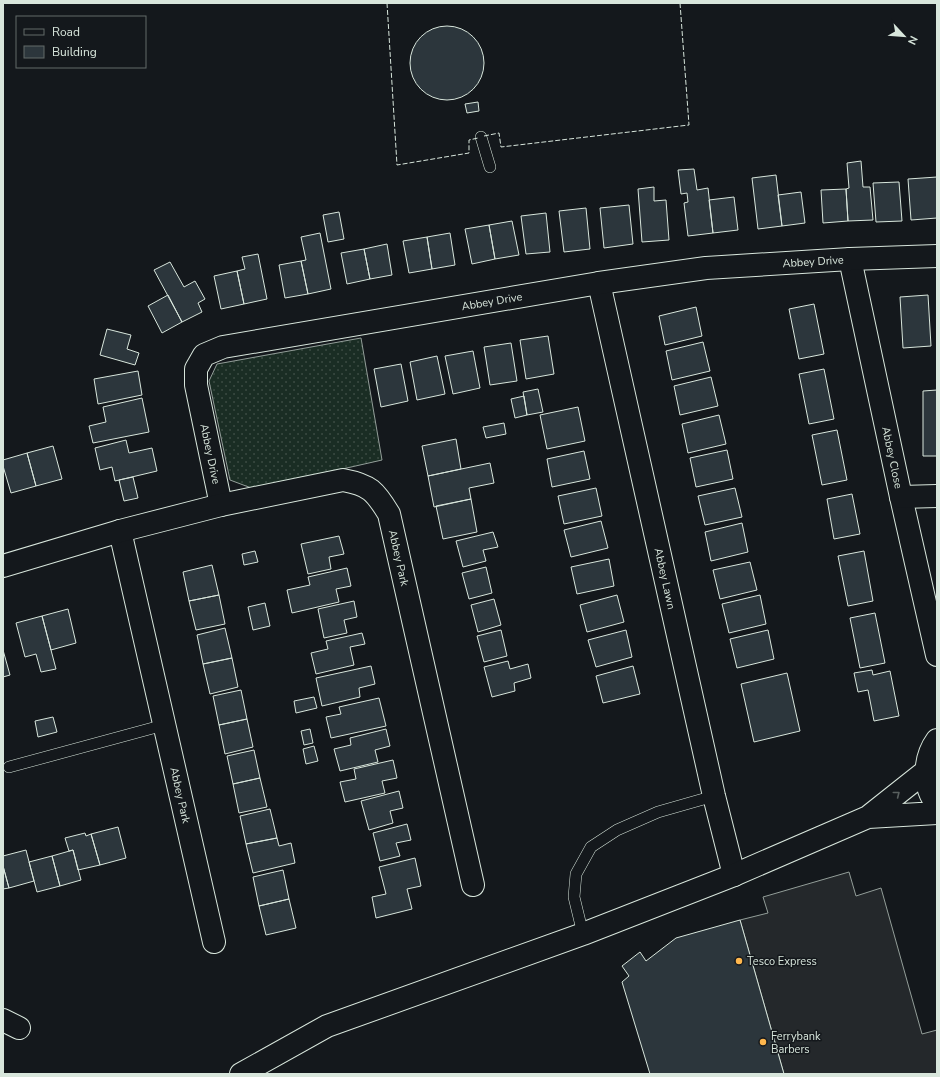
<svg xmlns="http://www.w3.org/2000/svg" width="940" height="1077" font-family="'Nunito Sans',sans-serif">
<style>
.grass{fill:url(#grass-dots);stroke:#939e99}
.parking{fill:#24282b;stroke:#939e99}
.building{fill:#2c363c;stroke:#d8e6dc}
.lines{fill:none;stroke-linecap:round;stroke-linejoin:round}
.lane-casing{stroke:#d8e6dc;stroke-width:12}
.street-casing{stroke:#d8e6dc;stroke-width:24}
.secondary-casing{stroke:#d8e6dc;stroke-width:24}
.lane{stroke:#14181c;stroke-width:11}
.street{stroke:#14181c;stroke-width:22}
.secondary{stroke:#14181c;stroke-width:22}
.fence{stroke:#d8e6dc;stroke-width:1;stroke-dasharray:5 2;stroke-linecap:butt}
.oneway{stroke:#59605f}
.poi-dot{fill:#ffb74d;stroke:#14181c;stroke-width:1.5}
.labels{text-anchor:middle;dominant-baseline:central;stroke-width:3;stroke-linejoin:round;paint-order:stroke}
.street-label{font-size:11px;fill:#d8e6dc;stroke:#14181c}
.poi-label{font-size:11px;fill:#d8e6dc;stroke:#14181c;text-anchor:start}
</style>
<defs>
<pattern id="grass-dots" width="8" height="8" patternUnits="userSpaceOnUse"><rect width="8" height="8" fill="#1a2d24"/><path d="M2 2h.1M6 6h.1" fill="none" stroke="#3b4b43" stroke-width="1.8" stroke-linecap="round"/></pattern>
</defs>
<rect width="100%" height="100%" fill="#14181c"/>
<path class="grass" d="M361 338 382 460 254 489 230 480 209 381 217 364Z"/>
<path class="parking" d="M849 872 856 896 881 888 922 1034 937 1030V1074H784L740 920 768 913 763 897Z"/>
<path class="building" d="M410 63a37 37 0 1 1 74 0a37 37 0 1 1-74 0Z
M478 102 479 111 467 113 465 104Z
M861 161 863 187H870L873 220 848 221 846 189 849 188 847 163Z
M694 169 697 190 708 188 713 233 688 236 684 203 688 202 687 193 681 194 678 170Z
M776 175 782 226 758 229 752 178Z
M937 177V218L911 220 908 179Z
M899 182 902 221 876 222 873 183Z
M654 187V201L666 200 669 240 642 242 638 189Z
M846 189 848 221 823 223 821 190Z
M801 192 805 223 782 226 778 195Z
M734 197 738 230 713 233 709 200Z
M629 205 633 244 604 248 600 208Z
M586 208 590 249 564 252 559 211Z
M339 212 344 239 328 242 323 215Z
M546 213 550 252 526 254 521 216Z
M512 221 519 255 495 259 489 225Z
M489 225 495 259 472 264 465 229Z
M320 233 331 289 308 294 301 261 306 260 301 237Z
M450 233 455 265 432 269 427 237Z
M427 237 432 269 409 273 403 241Z
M387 244 392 275 370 279 364 249Z
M364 249 370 279 347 284 341 253Z
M258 254 267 299 244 304 237 271 245 269 242 257Z
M301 261 308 294 285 298 279 265Z
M170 262 184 287 195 281 205 299 198 303 202 312 182 322 154 270Z
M237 271 244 304 221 309 214 276Z
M168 295 182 322 162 333 148 306Z
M928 295 931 346 903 348 900 297Z
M814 304 824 354 799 359 789 309Z
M696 307 702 336 665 345 659 316Z
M107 329 131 335 127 349 139 353 135 365 100 355Z
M548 336 554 374 526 379 520 340Z
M703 342 710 371 672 380 666 351Z
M511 343 517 381 490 385 484 347Z
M473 351 480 388 453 394 445 356Z
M437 356 445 394 417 400 410 362Z
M401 364 408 401 381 407 374 369Z
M824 369 834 419 809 424 799 374Z
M138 371 142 395 98 404 94 379Z
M711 377 718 406 680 415 674 386Z
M538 389 543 412 527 415 523 392Z
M937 390V456H923V391Z
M524 396 527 415 515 418 511 399Z
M142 398 149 432 93 443 89 426 106 422 103 407Z
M578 407 585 441 547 449 540 415Z
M719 415 726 444 688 453 682 424Z
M504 423 506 434 486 438 483 427Z
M837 430 847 480 822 485 812 435Z
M456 439 461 469 428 476 422 446Z
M126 440 129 453 152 448 157 471 115 481 112 467 100 470 95 448Z
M53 446 62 479 36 486 27 453Z
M727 450 733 479 696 487 690 458Z
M584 451 590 479 552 487 547 459Z
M27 453 36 486 11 493 3 466V460Z
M490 463 494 483 469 488 471 499 434 507 428 476Z
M133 477 138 498 124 501 119 480Z
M596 488 602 516 564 524 558 496Z
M735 488 742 517 705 525 698 496Z
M852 494 860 534 834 539 827 499Z
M471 499 477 532 443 539 436 506Z
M601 521 608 548 571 557 564 530Z
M742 523 748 552 711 561 705 532Z
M493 532 498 547 483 550 486 561 463 567 456 541Z
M339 536 344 554 329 557 331 569 308 574 301 544Z
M255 551 258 562 244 565 242 554Z
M864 551 873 601 848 606 838 556Z
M609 559 614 586 577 594 571 567Z
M750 562 757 590 720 599 713 570Z
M212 565 219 595 189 601 183 572Z
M486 567 492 593 469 599 462 573Z
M347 568 351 586 336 589 339 602 292 613 287 590 310 585 308 577Z
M219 595 225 624 196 630 189 601Z
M617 595 624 622 587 632 580 605Z
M760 595 766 624 729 633 722 604Z
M494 599 501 625 478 632 471 605Z
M354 601 357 617 344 620 347 633 324 638 318 609Z
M265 603 270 626 253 630 248 607Z
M68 609 76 643 51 650 42 616Z
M875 613 885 663 860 668 850 618Z
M42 616 56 669 41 672 36 654 25 657 16 623Z
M225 628 232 658 203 664 197 635Z
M501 630 507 656 484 662 477 636Z
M626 630 632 657 596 667 588 640Z
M768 630 774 659 737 668 730 639Z
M362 633 365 644 350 647 354 665 316 674 311 653 328 649 326 641Z
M3 650 10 675 3 677Z
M232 658 238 687 210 694 203 664Z
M508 661 510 669 528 664 531 678 514 683 515 691 492 697 484 667Z
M371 666 375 684 359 688 360 697 322 706 316 678Z
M633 666 640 694 603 703 596 676Z
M872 670 873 675 890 671 899 716 874 721 868 690 858 692 854 673Z
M787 673 800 731 754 742 741 684Z
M241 690 247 719 219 725 213 696Z
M314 697 317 708 296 713 294 701Z
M379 698 386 726 331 738 326 717 341 714 339 707Z
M53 717 57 732 38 737 35 721Z
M247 719 253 747 225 754 219 725Z
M310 729 313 743 304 745 301 731Z
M386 729 390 746 375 750 378 762 340 771 334 749 351 745 350 738Z
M314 746 318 761 306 764 303 749Z
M254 750 260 778 233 784 227 756Z
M393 760 397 778 382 781 385 793 345 802 340 782 356 779 354 769Z
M260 778 267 807 239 813 233 784Z
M399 791 403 808 390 811 393 823 369 830 361 801Z
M270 809 277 838 246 844 240 816Z
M407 824 411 840 396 843 400 856 380 861 373 833Z
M118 827 126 858 100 865 91 834Z
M85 833 86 836 91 834 100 865 78 870 73 850 69 851 65 838Z
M277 838 279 846 291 843 295 863 253 873 246 844Z
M26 850 34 881 9 888 3 866V856Z
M73 850 81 880 60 886 52 856Z
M52 856 60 886 37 892 29 862Z
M415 858 421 886 407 889 412 909 376 918 372 897 386 894 379 867Z
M3 866 9 888 3 889Z
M283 870 289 899 259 906 253 877Z
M289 899 296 928 266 935 259 906Z
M740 920 784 1074H650L622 982 629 976 622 966 640 952 646 961 676 938Z"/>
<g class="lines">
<g class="lane-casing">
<path id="lane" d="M481 137 490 167
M9 767 164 725
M583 934 574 897 576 874 591 847 617 830 658 812 714 796"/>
</g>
<g class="street-casing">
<g id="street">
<path id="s1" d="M850 259 901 497 937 655"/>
<path id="s2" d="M599 283 714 796 734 875"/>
<path d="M901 497 937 496"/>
<path id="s3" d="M221 505 196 385V369L204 355 223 347 599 283 706 268 850 259 937 256"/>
<path id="s4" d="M120 531 214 942"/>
<path id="s5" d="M3 566 120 531 221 505 343 480C370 485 375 491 389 514L473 885"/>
<path d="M3 1020 19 1028"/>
</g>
</g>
<g class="secondary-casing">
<path id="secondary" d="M937 740C924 758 922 786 937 804
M868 817 937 813
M241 1074 327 1026 583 934 734 875 868 817 926 771"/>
</g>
<use href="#lane" class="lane"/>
<use href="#street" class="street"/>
<use href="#secondary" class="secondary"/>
<path class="fence" d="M387 3 397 165 469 153V140L478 138
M484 136 499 133 501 147 689 125 680 3"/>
</g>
<defs><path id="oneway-chevron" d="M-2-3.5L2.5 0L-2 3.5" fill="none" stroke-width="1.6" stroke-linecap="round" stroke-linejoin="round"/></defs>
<use class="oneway" href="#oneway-chevron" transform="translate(897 794) rotate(-38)"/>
<g class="poi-dot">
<circle cx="739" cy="961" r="4"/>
<circle cx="763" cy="1042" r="4"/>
</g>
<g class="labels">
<g class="street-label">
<text stroke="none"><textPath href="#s3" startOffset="772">Abbey Drive</textPath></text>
<text stroke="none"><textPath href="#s3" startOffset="448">Abbey Drive</textPath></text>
<text transform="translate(210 454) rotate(78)">Abbey Drive</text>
<text stroke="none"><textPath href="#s1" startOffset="203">Abbey Close</textPath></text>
<text stroke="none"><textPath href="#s5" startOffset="456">Abbey Park</textPath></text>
<text stroke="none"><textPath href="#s2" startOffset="303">Abbey Lawn</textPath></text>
<text stroke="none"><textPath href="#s4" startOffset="271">Abbey Park</textPath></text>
</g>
<g class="poi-label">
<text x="747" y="961">Tesco Express</text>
<text x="771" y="1036">Ferrybank<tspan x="771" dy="13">Barbers</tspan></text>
</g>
</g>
<rect width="940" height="1077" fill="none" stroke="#d8e6dc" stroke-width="8"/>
<rect x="16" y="16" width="130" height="52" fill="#14181c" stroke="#626a69"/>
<rect x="24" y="29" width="20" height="6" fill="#14181c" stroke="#626a69"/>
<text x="52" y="36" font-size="12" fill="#d8e6dc">Road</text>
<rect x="24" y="46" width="20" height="12" fill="#2c363c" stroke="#626a69"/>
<text x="52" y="56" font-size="12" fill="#d8e6dc">Building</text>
<g transform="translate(904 36) rotate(116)" stroke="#14181c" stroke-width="3" paint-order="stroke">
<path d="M0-3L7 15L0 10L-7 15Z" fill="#d8e6dc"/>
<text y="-6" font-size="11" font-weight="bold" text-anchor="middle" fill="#d8e6dc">N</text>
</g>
</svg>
